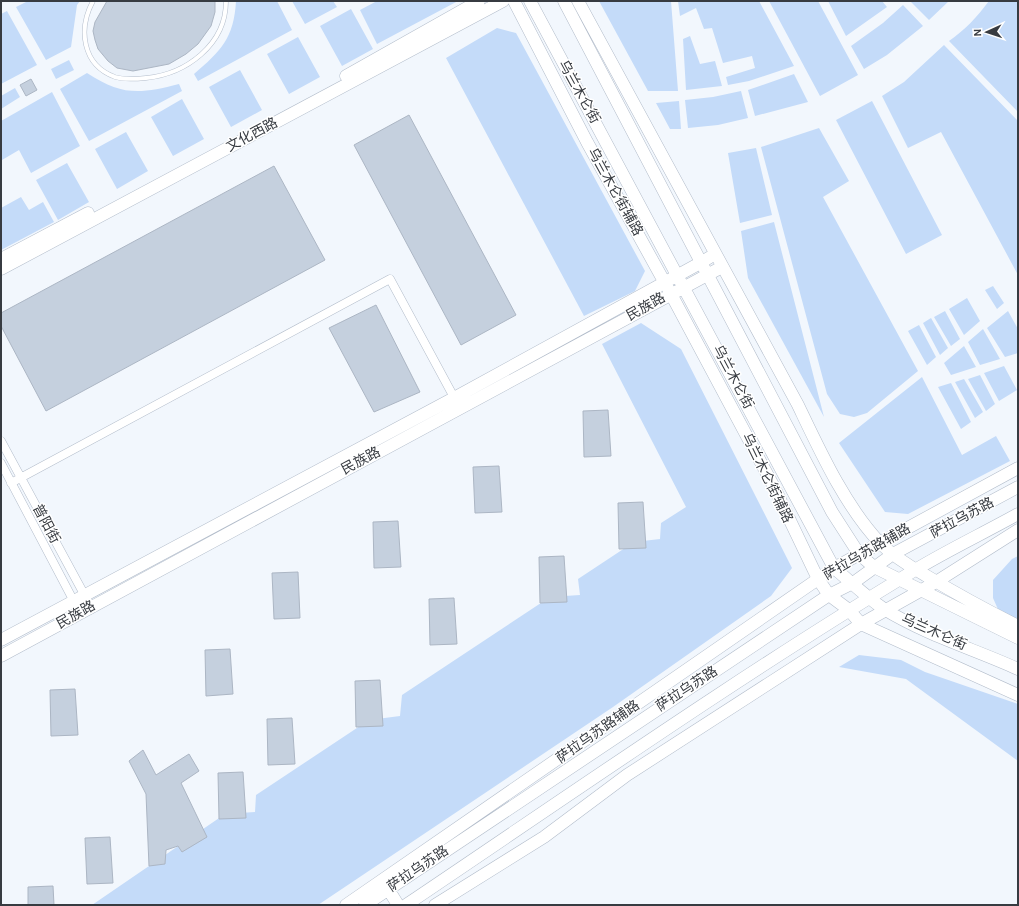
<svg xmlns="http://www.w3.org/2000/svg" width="1019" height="906" font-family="'Alegreya Sans','Noto Sans SC',sans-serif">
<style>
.green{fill:#c4dbf9}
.building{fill:#c5d0de;stroke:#acb6c4}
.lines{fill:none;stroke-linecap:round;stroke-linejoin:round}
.lane-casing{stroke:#b2bcca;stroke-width:5}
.street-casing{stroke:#b2bcca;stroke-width:9}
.secondary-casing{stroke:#b2bcca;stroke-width:13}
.lane{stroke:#fff;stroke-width:4}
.street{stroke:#fff;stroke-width:8}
.secondary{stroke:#fff;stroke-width:12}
.labels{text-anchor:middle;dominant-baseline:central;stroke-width:3;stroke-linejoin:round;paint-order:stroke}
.street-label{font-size:14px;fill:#373b41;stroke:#fff}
</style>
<rect width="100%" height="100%" fill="#f2f7fd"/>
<path class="green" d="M28 1H80L77 5 71 47 46 60 16 7Z
M236 1H277L292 30 198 81 194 74C221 51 234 38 236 1Z
M292 1H333L337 7 305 24Z
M377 1H458L377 44 360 10Z
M599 1H671L678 91H648Z
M678 1H759L794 66 749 81 728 85 726 77 755 68 752 56 723 63 712 28 704 29 696 8 680 16Z
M769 1H818L858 75 820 96Z
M828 1H882L887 7 846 36Z
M910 1H949L929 20Z
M989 1H1018V112L949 41C965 30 977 17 989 1Z
M903 5 923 26 887 55 864 69 851 46 883 23Z
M351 9 373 49 342 66 320 26Z
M7 11 37 65 1 84V14Z
M497 28 516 33 645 271 635 291 584 316 446 58Z
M690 36 700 64 715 61 722 86 686 90 683 39Z
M298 37 320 77 289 94 267 54Z
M944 45 1018 121V275L941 132 908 148 882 96 904 82Z
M69 60 74 70 56 79 51 69Z
M240 70 262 110 231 127 209 87Z
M87 73C122 96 140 94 179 84L182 91 89 141 60 89Z
M794 74 808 102 755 116 748 90Z
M15 88 20 97 1 109V96Z
M741 91 748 118 718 125 688 128 685 100 713 97Z
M52 92 80 146 31 173 19 150 2 160 1 121Z
M182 99 204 139 173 156 151 117Z
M679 101 681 129H670L656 103Z
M872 101 942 235 906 254 836 120Z
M819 128 849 181 823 197 918 371 867 413 854 417 840 414 827 394 761 147Z
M126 132 148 171 117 189 95 149Z
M756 148 772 215 740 223 728 153Z
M67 163 89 202 58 220 36 180Z
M21 197 29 210 43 202 54 222 1 250V208Z
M774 222 824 417 748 278 741 231Z
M993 286 1004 303 997 309 985 290Z
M967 298 980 321 964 335 949 309Z
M945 311 960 339 951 346 934 317Z
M1008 311 1018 329V353L1005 357 987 328Z
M931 318 948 348 940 355 923 323Z
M641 323 681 349 792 568 771 596 613 707 318 905H92L225 814 255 812 256 795 369 720 400 716 402 695 550 597 580 595 578 579 634 542 660 539 661 523 686 507 602 344Z
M919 325 936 357 927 365 908 331Z
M983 329 1000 359 980 365 968 342Z
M964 346 976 367 951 375 944 363Z
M1004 366 1017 390 999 401 984 373Z
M980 375 995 404 986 411 968 379Z
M922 377 962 455 996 436 1010 461 908 514 885 512 839 443Z
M964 379 983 412 975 418 955 382Z
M951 383 971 422 961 429 938 387Z
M1018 556V622L1001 616 993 598V580L1012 559Z
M859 655 901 660 925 672 1018 704V761L906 679 839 667Z"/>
<path class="building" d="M107 1H215V12L211 26 198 44 186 54 169 64 133 71 117 68 108 61 98 49 95 40 93 31 95 22Z
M31 79 37 90 26 96 20 85Z
M409 115 516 315 461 345 354 145Z
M274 166 325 260 46 411 1 326V313Z
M376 305 420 392 374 412 329 328Z
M608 410 611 456 584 457 583 411Z
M499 466 502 512 475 513 473 467Z
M643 502 646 548 619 549 618 503Z
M398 521 401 567 374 568 373 522Z
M564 556 567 602 540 603 539 557Z
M298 572 300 618 274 619 272 573Z
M454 598 457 644 430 645 429 599Z
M230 649 233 694 206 696 205 650Z
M380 680 383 726 356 727 355 681Z
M75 689 78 735 51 736 50 690Z
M292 718 295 764 268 765 267 719Z
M143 750 156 775 189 754 199 771 181 783 207 837 182 852 178 846 166 850 165 864 149 866 146 794 129 761Z
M243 772 246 818 219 819 218 773Z
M110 837 113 883 87 884 85 838Z
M53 886 54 905H28V887Z"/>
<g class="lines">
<g class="lane-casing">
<path id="lane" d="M93 1C78 29 82 65 115 77 124 80 136 79 146 78 186 74 226 45 226 1"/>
</g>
<g class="street-casing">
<path id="street" d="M1 441 91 607
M1 463 80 613
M11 483 390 279 456 401"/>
</g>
<g class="secondary-casing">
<path id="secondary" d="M514 1 587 142 671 294 774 487 818 579 829 595 849 610 861 624 1018 695
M530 1 834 568C851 582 866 597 884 609 926 635 974 649 1018 669
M564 1 832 512 859 554 874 567 1018 638
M578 1 798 405C820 451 845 506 880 543 893 556 909 566 925 575 955 593 986 610 1018 626
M346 76 479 1
M1 259 88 213
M1 269 503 1
M1 640 454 398 702 262 715 254
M1 656 722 267
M385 884 398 905
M346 905 834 568 1018 468
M365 905 829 595 853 583 893 554 1018 487
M406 905C574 792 741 675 915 570 948 550 984 533 1018 514
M435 905 544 837 627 775 861 624 936 582 1018 530"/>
</g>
<use href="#lane" class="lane"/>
<use href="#street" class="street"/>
<use href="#secondary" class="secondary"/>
</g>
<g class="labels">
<g class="street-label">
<text transform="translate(579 92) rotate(61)">乌兰木仑街</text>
<text transform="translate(252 135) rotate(-28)">文化西路</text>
<text transform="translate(615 192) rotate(61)">乌兰木仑街辅路</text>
<text transform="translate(646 307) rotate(-29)">民族路</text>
<text transform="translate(733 377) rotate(62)">乌兰木仑街</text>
<text transform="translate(361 461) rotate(-28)">民族路</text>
<text transform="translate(767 478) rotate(64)">乌兰木仑街辅路</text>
<text transform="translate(962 518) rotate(-28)">萨拉乌苏路</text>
<text transform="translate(46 524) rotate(62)">普阳街</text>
<text transform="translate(867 552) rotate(-30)">萨拉乌苏路辅路</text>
<text transform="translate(76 615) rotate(-29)">民族路</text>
<text transform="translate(934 632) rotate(24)">乌兰木仑街</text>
<text transform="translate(687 689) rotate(-33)">萨拉乌苏路</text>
<text transform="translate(598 732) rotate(-35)">萨拉乌苏路辅路</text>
<text transform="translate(418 869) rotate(-34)">萨拉乌苏路</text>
</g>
</g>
<rect width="1019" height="906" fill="none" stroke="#373b41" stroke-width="4"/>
<g transform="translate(987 32) rotate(267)" stroke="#ffffff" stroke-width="3" paint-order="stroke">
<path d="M0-3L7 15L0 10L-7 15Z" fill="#373b41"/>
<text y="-6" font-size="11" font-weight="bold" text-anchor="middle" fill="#373b41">N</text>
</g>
</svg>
